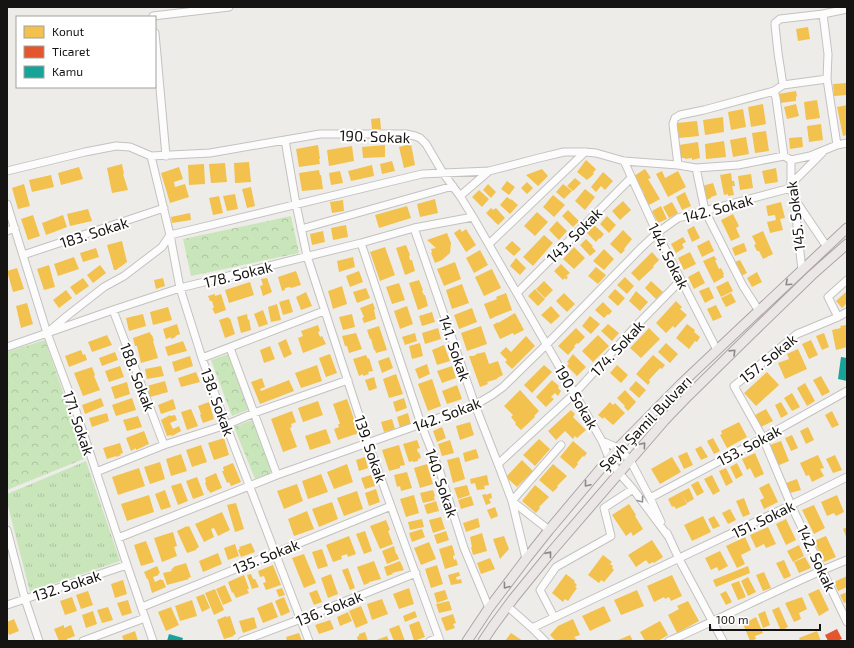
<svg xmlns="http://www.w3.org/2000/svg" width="854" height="648" font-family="'Exo 2',sans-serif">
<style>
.grass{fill:url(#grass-tufts)}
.park{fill:url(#park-crowns)}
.homes{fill:#f2c14e}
.shops{fill:#e4572e}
.public{fill:#17a398}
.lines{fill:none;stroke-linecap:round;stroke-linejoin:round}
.minor-casing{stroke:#c4c2c0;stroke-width:9}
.major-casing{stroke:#aea4a3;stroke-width:11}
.minor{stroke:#fcfcfc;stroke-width:7}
.major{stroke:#ece7e7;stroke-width:9}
.oneway{stroke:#8c8887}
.oneway2{stroke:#949493}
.labels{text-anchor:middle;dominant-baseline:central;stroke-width:4;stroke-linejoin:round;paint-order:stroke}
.street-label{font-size:15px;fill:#161412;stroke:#fff}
</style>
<defs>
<pattern id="grass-tufts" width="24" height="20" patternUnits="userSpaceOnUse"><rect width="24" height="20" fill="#c9e6bb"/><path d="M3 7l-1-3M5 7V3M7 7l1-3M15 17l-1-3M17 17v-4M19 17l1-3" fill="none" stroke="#acc4a0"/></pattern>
<pattern id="park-crowns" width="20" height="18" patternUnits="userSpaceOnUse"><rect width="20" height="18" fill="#c9e6bb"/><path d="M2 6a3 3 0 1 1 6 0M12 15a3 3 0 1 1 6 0" fill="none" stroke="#acc4a0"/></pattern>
</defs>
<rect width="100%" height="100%" fill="#eeece9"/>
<path class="grass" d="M86 461 120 561 30 592 7 502V494Z"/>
<path class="park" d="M291 216 299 253 191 276 183 239Z
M45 340 86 458 7 490V352Z
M228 354 250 409 232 416 211 360Z
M252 420 273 472 255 479 234 427Z"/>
<path class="homes" d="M808 27 810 39 798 41 796 29Z
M847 83V95L834 96 833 84Z
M796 91 797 96 796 97V101L780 103 778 94Z
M817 100 820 118 806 120 804 102Z
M763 104 766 124 751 127 748 107Z
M796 104 799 116 787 119 784 107Z
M847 105V135L843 136 837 107Z
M743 109 746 127 731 130 728 112Z
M723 117 724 132 705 135 703 120Z
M380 118 381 129 372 130 371 119Z
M697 121 699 136 679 138 677 123Z
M821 124 823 140 809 142 807 126Z
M766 131 769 151 755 153 752 133Z
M746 137 749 154 733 157 730 140Z
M802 137 803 147 790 149 789 138Z
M724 141 726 157 706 159 705 144Z
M698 142 700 158 692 160V158L685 159V158H681L679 145Z
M411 144 415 165 404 168 399 147Z
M318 145 320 159H319L320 164 299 167 296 149Z
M385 145V157L363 158 362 147Z
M352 146 354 161 329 166 327 150Z
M586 160 596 169 593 173 594 174 587 180 577 172Z
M392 161 395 171 382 174 380 164Z
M249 162 251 182 235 183 234 163Z
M225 163 227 182 211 183 209 164Z
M122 164 124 174H123L128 190 112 193 107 168Z
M204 164 205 184 189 185 188 165Z
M372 165 374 176 351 181 348 171Z
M79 167 83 179 61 185 58 173Z
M179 167 183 179 174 182 175 187 185 184 189 197 170 203 161 173Z
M776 168 778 182 765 184 762 171Z
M542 169 548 176 538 186 526 175Z
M645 169 651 178 648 179 660 199 649 205 643 194 644 193 634 176Z
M319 170 320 175H321L323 189 302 191 299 173Z
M340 171 343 183 331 185 329 173Z
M662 171 665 178 678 171 686 187 668 197 656 174Z
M603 172 613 181 605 190 601 186 596 192 591 187Z
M731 173 732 181H734L735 186H732L734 195 728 196V194L724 195 720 175Z
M751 174 753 188 740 190 738 176Z
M51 175 54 187 32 192 29 180Z
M575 178 581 183 573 191 567 186Z
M507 181 515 187 509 195 501 189Z
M527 182 533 188 527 194 521 188Z
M713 183 717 195 711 197V198L706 200 702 186Z
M24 184 30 206 18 209 12 188Z
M488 184 496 192 491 198 483 190Z
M563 184 572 191 564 199 556 192Z
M251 187 255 206 247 208 242 189Z
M585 189 595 197 585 210 575 201Z
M479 190 489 199 482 207 472 197Z
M685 192 691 206 682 210 676 197Z
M235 194 238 209 227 211 223 196Z
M553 195 565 205 554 217 543 207Z
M219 196 223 213 213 215 209 198Z
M507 197 511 200V199L518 205 510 214 500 205Z
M435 199 438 213 420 217 417 204Z
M343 200 344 211 332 213 330 202Z
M623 201 631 210 620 220 612 211Z
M672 202 678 213 669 218 663 207Z
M781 202 785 218 780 219 783 230 770 233 767 222 776 220 775 215 768 216 766 206Z
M407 206 411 218 379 228 375 215Z
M661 206 667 219 658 223 652 211Z
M491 208 493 210 496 208 505 218 498 225 486 213Z
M88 209 92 221 70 226 67 214Z
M568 210 579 221 573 227 562 216Z
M537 212 548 222 535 236 524 226Z
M190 213 191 220 172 223 171 217Z
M733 214 739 226 736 228 740 237 731 241 721 220Z
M33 215 40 236 28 240 21 219Z
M63 215 67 227 46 235 42 223Z
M607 216 616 225 609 233 600 224Z
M557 221 567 231 559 240 549 230Z
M346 225 348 237 333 240 331 228Z
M594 225 604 234 600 239 599 238 596 242 587 233Z
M694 226 700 238 692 242 687 230Z
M460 229 462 232 466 229 476 245 466 252 454 233Z
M623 230 632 239 624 249 625 250 621 254 610 244Z
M323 231 325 242 312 245 310 234Z
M763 231 773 254 763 259 759 251H757L754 245 756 244 752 236Z
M447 233 451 243 450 253 442 260 435 263 431 253 432 252 431 249 436 248 427 240Z
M544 235 553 243 533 266 523 257Z
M683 237 686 242 682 244 684 248 676 253 671 244Z
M586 239 593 246 592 247 596 251 590 256 580 245Z
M709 240 714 251 702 257 697 246Z
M122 241 127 262 116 270H114L107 245Z
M512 241 521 249 514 256 505 248Z
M744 243 747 251 735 256 732 248 736 246Z
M406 245 410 255 409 256 410 260H412L415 271 405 275 396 248Z
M385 247 395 275 380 281 370 252Z
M574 247 585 258 574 269 563 259Z
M96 248 99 257 83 262 80 253Z
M604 249 614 259 604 270 593 261Z
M480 250 488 265 474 273 466 258Z
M652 252 659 260 653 266 654 267 639 281 631 273Z
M690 252 696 264 684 270 678 258Z
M714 256 717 260H715L719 269 721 268 724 274 723 275 724 277 714 283 703 261Z
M74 257 79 269 58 276 54 264Z
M353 257 355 267 339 272 337 261Z
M516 258 526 268 520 275 510 266Z
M740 260 747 273 741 276 735 262Z
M455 262 461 279 444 286 437 269Z
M561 264 570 273 566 276 568 277 566 280 565 278 563 280 554 271Z
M49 265 55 287 44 290 37 269Z
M100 265 106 273 93 283 87 275Z
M596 267 606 275 598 284 588 276Z
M17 268 24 289 13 292 7 271Z
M492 269 501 288 484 296 475 277Z
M296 271 301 285 291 288 290 287 285 288V290L282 291 278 277Z
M359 271 363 282 350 287 346 276Z
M699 271 705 283 694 289 688 277Z
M757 272 762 282 752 287 747 278Z
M625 277 634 286 627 294 617 285Z
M83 278 89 286 76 295 70 287Z
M163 278 165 286 156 289 154 280Z
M267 278 272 292 263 296 260 286 263 285 261 279Z
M419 280 423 290 422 291 424 295H425L428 306 418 310 409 283Z
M544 281 553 290 545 298 536 289Z
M651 281 663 292 656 299 645 288Z
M728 281 733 291 721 297 716 287Z
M250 282 254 295 229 303 225 290Z
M399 283 405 300 392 304 386 287Z
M462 284 469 303 452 309 446 290Z
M342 286 347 304 333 309 328 291Z
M709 287 714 298 705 303 699 291Z
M366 288 370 298 357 303 353 292Z
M535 289 545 299 538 306 528 296Z
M615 289 625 298 618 306 608 297Z
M66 290 72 298 59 308 53 300Z
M636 291 648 302 640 311 629 301Z
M847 291V303L842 308 836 301Z
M306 292 312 306 301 310 296 297Z
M506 293 512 310 494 317H495L490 319 484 304 497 299 496 297Z
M564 293 575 304 567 312 556 301Z
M731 293 736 302 726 307 721 298Z
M215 294V296L221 294 226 310 215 314 212 308H214L212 301H210L208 296Z
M289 299 293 312 283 315 279 302Z
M676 301 682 307 680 309 687 315 675 328 673 326 666 333 656 323Z
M603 302 612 311 609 315 608 314 604 318 595 310Z
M27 303 33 324 21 328 16 306Z
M373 303 375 309 374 310 376 319 364 323 362 318 364 317 360 308Z
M277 304 281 320 271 322 268 307Z
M716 305 722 317 713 321 707 309Z
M407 306 413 324 400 329 394 311Z
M551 306 560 316 551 324 541 315Z
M168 307 172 320 153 325 150 312Z
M472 308 477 322 459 329 454 315Z
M263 310 268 324 259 327 254 314Z
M432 312 435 322 422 326 419 316Z
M515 313 524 330 514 335 513 333 500 339 493 325 498 322V323Z
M143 314 146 326 129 331 126 318Z
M247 314 248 320 249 319 251 330 241 333 237 317Z
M352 314 355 327 343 330 339 317Z
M590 316 600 324 591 334 582 326Z
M228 317 229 319 230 318 235 334 225 338 219 320Z
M177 324 180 334 175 336 176 337 171 339V337L166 339 163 329Z
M608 324 619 333 612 341 601 331Z
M687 324 695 330 694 332 700 337 697 342 695 341 689 349 676 338Z
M318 325 320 331 318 332 320 337 322 336 326 344 303 353 298 338 303 336 301 331Z
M846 325 847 347 836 350 832 330 841 328 840 326Z
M379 326 387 350 376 353 375 350H374L371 339H370L367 330Z
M481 326 487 344 467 351 461 333Z
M438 328 441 339 425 344 422 333Z
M576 328 585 337 578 344 577 343 574 346 575 347 568 355 558 346Z
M649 328 660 339 641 358 630 348Z
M150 332 151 335H152L154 341H153L158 358 141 363 137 346H135L133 338Z
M356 333 362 349 349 353 347 346H345L342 336Z
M415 333 417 341 405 345 402 337Z
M824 333 829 347 822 350 816 336Z
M107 335 112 345 92 352 88 342Z
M598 335 609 346 593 362 582 351Z
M526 336 535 346 512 369 505 362 507 360 500 353 506 347 511 352Z
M286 339 292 354 284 358 278 343Z
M811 340 818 355 809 359 802 344Z
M183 341 187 351 168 356 165 347Z
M420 343 423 356 412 359 409 346Z
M666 343 678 354 670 363 658 352Z
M444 345 450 361 437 365 432 350Z
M270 346 275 359 264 363 260 350Z
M798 349 807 369 785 379 778 363 789 359 787 354Z
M81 350 83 355 85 354 87 360 69 367 65 356Z
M115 352 118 360 102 366 99 358Z
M485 352 489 364 498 361 503 375 497 378V379L487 382 488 384 480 387 469 356H473L476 355V354Z
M330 354 337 373 326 377 319 358Z
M573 354 586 367 577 376 567 366 569 363 567 362Z
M366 355 368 359 369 358 373 371 368 372 369 374 363 376V374L359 376 353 359Z
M653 355 665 365 662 369 660 368 649 380 650 382 648 385 636 374Z
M190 356 193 366 175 372 172 362Z
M389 357 393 368 382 373 378 361Z
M427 364 430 374 419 379 415 369Z
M317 365 322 381 301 388 295 373Z
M544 365 552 372 532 393 524 385Z
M617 365 628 375 621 383 610 373Z
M120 366 124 377 109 382 105 371Z
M161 366 164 376 147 379 145 369Z
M452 366 456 378 442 383 437 371Z
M92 367 95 375 94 376 100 390 83 396 74 373Z
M196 372 200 382 181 387 178 378Z
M767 372 779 385 756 406 744 393Z
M396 374 403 394 389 398 383 379Z
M821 376 830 392 822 396 813 380Z
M374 377 377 388 369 391 365 380Z
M262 378 265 387 260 389 261 391 289 380 294 391 260 404 251 382Z
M432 379 441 406 428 411 418 384Z
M552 380 559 386 558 388 561 391 558 396 555 393 551 397 554 399 546 407 536 397Z
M165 381 168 392 150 397 147 386Z
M636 381 646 390 639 398 629 389Z
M127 382 130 394 115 399 111 387Z
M805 383 815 401 807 406 797 388Z
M457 385 462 399 447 404 442 391Z
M520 390 539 411 534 416 535 417 521 430 515 424 516 423 511 417 513 415 504 406Z
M625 390 636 402 628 411 624 407 625 406 617 398Z
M792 393 800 407 792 411 784 398Z
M101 398 104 406 85 414 82 405Z
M132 398 136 410 116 416 112 405Z
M404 398 407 408 396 412 393 402Z
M173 399 176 409 161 414 158 405Z
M347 399 359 433 338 440 334 429 339 427 338 424H340L333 404Z
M318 401 323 415 303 422 298 408Z
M209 402 214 419 203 423 200 415 201 414 198 406Z
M610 402 613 405 615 403 625 413 613 425 604 417 603 419 598 415Z
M781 402 788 414 781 418 775 405Z
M191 409 198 426 187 430 181 412Z
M766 409 773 421 761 427 755 415Z
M571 410 575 414 573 417 586 430 577 438 575 436 573 439 565 431 556 440 548 431Z
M292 411 296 422 291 424 292 427 290 428 297 447 283 452 271 419Z
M832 411 839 425 832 428 825 415Z
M107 413 109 421 92 427 89 418Z
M408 413 411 425 400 428 397 417Z
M170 415V416L175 415 177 420 170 423 173 429 179 426 181 431 172 436 171 435 167 436 161 420Z
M138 416 142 427 127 431 123 420Z
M392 419 395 429 384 432 381 422Z
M470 422 474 435 460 440 456 426Z
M739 422 747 437 727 448 720 435 722 434 721 431Z
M442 427 446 438 437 442 433 431Z
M808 427 814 440 806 444 800 431Z
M326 429 331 443 310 450 305 436Z
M144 431 149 444 136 450V448L131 451 126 438Z
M792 435 798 448 791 451 785 438Z
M224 438 229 455 214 460 208 443Z
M713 438 720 451 714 454 707 441Z
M539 439 550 449 535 466 523 455Z
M417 440 420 448 417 449 418 453 419 452 421 458 418 459V461L413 462V461L409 462 403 444Z
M450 440 454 453 442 456 438 444Z
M573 441 587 453 584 457 583 456 577 463 578 464 574 469 560 457Z
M781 441 789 461 777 466 770 445Z
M120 443 123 453 120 454 121 455 116 457V456L107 459 103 448Z
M201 445 207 462 192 467 186 450Z
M399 445 405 465 400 466V468L389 471 382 450Z
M701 446 708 457 701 460 695 449Z
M476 449 479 458 465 462 463 453Z
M687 452 693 465 684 469 678 456Z
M755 453 764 474 755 478 750 468 747 470 742 459Z
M181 454 187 471 171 476 166 459Z
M818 455 824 468 820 469 824 476 812 482 809 475 806 476 800 463Z
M835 455 842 470 833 473 826 459Z
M365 457 368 468 359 471 356 460Z
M459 457 465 479 453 483 447 460Z
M672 457 681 472 660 484 651 469Z
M522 460 533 471 517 487 506 477Z
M160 462 165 479 150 484 144 467Z
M233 463 241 482 231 486 229 482 227 483 222 471H224L223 467Z
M737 463 743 475 736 479 730 467Z
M347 464 353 482 334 489 327 472Z
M427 464 433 484 420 488 414 468Z
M553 464 567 476 557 486 558 487 553 492 539 480Z
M139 468 145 486 118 495 112 477Z
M726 468 733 482 726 486 719 471Z
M407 472 412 488 401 491 400 486 397 487 394 475Z
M216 473 222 488 210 493 209 490 208 491 205 483 206 482 205 478Z
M321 474 328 492 308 499 302 481Z
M371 475 375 486 365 489 361 478Z
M487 475 489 485 484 486 485 489 477 490 475 483 471 484 470 479Z
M712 475 720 491 713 495 704 479Z
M197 477 204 495 193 499 186 481Z
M797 479 801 490 790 493 786 483Z
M698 481 704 492 697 496 691 485Z
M181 483 188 501 178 505 171 486Z
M769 483 778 502 764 509 760 500 764 498 759 488Z
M297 484 303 501 284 509 277 491Z
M467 485 470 495 458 499 454 488Z
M535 485 549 497 539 507 540 508 536 513 522 501Z
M689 488 694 499 687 503 681 492Z
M376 489 380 502 369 506 365 493Z
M165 490 171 507 161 510 155 494Z
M433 490 435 496 434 497 435 500 423 503 420 493Z
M357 491 363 509 344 516 337 498Z
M681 492 687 504 676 509 674 506 672 507 668 499Z
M491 493 492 498 489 499 491 503 486 505 482 495 486 494V495Z
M149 495 154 512 127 521 121 504Z
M414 495 419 513 406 517 400 499Z
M837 495 844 512 836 516 834 513 827 516 821 502Z
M471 496 474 505 461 509 458 500Z
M744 498 750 514 743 517 736 501Z
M436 501 439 511 427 514 424 505Z
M332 502 338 519 319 527 312 509Z
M236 503 244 529 235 532 227 505Z
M629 504 636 515 635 516 643 529 633 536 631 532 626 536 612 515Z
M814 505 825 528 814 534 802 510Z
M495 507 498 516 491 519 487 510Z
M730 509 736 520 728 524 722 513Z
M307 511 314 529 294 536 288 519Z
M222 512 230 530 218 536 214 528 211 529 214 537 204 542 195 524Z
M703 516 711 532 692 541 684 525Z
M714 516 720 526 713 529 708 519Z
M441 517 445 529 433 533 429 520Z
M478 518 480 527 466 532 463 523Z
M422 519 424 527 410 530 408 522Z
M786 519 796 540 786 545 776 524Z
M386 520 390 530 388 531 393 544 380 549 370 526Z
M187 526V527L189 526 199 547 196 549V550L187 553 177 531Z
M768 527 776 544 766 548 764 544 756 548 750 535Z
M847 527V539L843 529Z
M422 529 425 537 412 542 409 533Z
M365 531 372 551 364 554 356 534Z
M446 531 449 540 437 544 434 535Z
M173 532 177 546 174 547 177 556 162 562 154 538Z
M482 533 487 551 473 555 471 547H472L470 537Z
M349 536 356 554 348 557 347 554 341 556 342 559 333 562 326 545Z
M504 536 509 549 500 559 493 539Z
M826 536 836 557 824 562 814 541Z
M745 537 751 550 741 555 745 564 737 568 726 546Z
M652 540 663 557 654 563 653 562 649 564 646 560 636 567 628 555Z
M146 541 154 562 141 566 134 545Z
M429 542 436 559 421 565 414 548Z
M251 543 255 552 241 557 238 550 240 549 239 547Z
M235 544 239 556 228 560 224 548Z
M452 545 455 555 453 556 454 560 456 559 458 565 445 569 439 549Z
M799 545 804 556 793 562 787 551Z
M394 546 396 554H397L399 559 387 564 382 551Z
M322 549 328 566 318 569 312 552Z
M720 551 728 566 719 571 717 567 711 570 705 558Z
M218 553 222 564 203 572 199 561Z
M304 554 316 583 304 588 292 558Z
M603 555 612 562 610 564 613 566 612 568 614 570 604 582 601 580 599 583 588 575Z
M805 557 811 568 799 573 794 562Z
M490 558 495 569 481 574 477 563Z
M784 560 791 576 784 579 776 563Z
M374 561 381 579 369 582V583L364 585 357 567Z
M400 561 404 570 392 573 393 574 387 576 384 567Z
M186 563 191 577 188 578 189 579 167 585 163 573 172 571 171 569 174 568 173 567Z
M273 565 281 585 266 590 263 583 266 582 264 576 260 577 258 571Z
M437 565 443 584 431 588 425 569Z
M157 566 160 573 158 574 159 575 153 577 155 582 161 579V580H163L166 587 152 593 148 579H147L144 572Z
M748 566 750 573 716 587 713 580Z
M348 568 355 588 350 590 342 570Z
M459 572 460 576 456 577 457 580 461 579 462 583 451 585 448 575Z
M764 572 771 588 763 591 756 575Z
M251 574 253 579H255L259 587 252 589 247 575Z
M331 574 338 594 328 598 321 578Z
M566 574 575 581 574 582 577 585 575 587 577 588 568 601 565 599 563 602 552 593Z
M244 575 249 589H247L249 593 236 598 233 592 232 593 228 582Z
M672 575 682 596 671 601 669 597 665 599 664 597 654 602 647 586Z
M847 576V587L838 591 834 582Z
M748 577 756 592 748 596 741 581Z
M123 580 127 594 115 598 111 584Z
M739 581 746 597 738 600 731 584Z
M225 585 232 601 223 605 216 589Z
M282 588 285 595 279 597 276 590Z
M409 588 414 604 399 609 393 594Z
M215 589 224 610 214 615 205 593Z
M819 589 829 610 819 616 808 594Z
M317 590 322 602 314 605 309 593Z
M445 590 448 599 437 603 434 593Z
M637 590 644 606 621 615 614 600Z
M88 591 93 605 81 609 76 595Z
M726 591 732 602 726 605 720 594Z
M847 592V602L844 603 840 595Z
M204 594 210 608 202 612 196 597Z
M72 597 77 611 65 615 60 601Z
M284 597 290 612 281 616 275 601Z
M802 597 807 609 799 613 801 619 794 622 785 603Z
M382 599 388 614 372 620 367 604Z
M128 600 132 613 122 616 117 603Z
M192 600 197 616 180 621 175 606Z
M449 601 452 610 439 613 436 604Z
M688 601 699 621 677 633 668 615 679 609 677 606Z
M272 602 278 617 263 623 257 608Z
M361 606 368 623 356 628 349 611Z
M604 606 611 621 590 631 582 616Z
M108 607 113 620 102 623 97 610Z
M171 607 179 625 166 631 158 612Z
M779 607 788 627 781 631 772 610Z
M93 611 97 624 86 628 82 615Z
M415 611 417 617 405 622 403 616Z
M765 611 770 625 763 628 758 614Z
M348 612 352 621 340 626 337 617Z
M453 614 456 623 453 624 455 628 446 631 441 618Z
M226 616V617L230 616 236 634 233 635 234 636 224 639 217 620Z
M254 617 257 628 243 633 239 621Z
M756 617 763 633 755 636 756 639 750 641 743 624Z
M14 619 19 631 9 635 7 630V622Z
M573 619 580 635 574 637 577 640 576 641H556L550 635 558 626Z
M330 620 334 629 319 634 315 625Z
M419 621 425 637 414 641 409 625Z
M660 621 668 635 658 641H645L640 632Z
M64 625V628L71 625 75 636 67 639V640L66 641H59L54 629Z
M399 625 405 641H394L389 629Z
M135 631 138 641H124L122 636Z
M817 631 821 641H800L799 638Z
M365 632 368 641H358L357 637 359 636V634Z
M299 633 302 641H287L286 637Z
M511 633 523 641H505Z
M630 635 633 641H616Z
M387 636 389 641H374Z"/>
<path class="shops" d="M837 629 842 639 837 641H828L825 635Z"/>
<path class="public" d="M841 357 847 358V381L838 379Z
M169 634 183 638 182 641H167Z"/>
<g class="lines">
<g class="minor-casing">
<path id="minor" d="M154 17 153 16 229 7
M155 33 166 156
M783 85 778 53 775 25V23L780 19 823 14
M774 91 783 85 827 79
M285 140 296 204 307 256 368 443 440 641
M837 145 827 79 828 54 823 14 847 9
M151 156 170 235 180 288 202 358 226 425 309 641
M791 160V184L794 199 802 270
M624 161 657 233 717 350
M678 165 673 124 675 118 680 115 704 110 774 91 776 98 784 156
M696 168 705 211 743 286 759 311
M7 171 85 152 116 146 130 147 151 156 210 153 320 134H406L415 136 420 138 426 144 443 173 460 196 473 217 602 441 609 458 619 473 633 489 668 536
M791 184 822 153
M460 196 489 171 539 158 564 152H585L596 153 624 161 678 165 696 168 738 165 784 156 791 160 810 156 837 145 847 143
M796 201 827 247
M7 204 47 333 76 411 127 565 153 641
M414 228 475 405 498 464 512 501 526 559
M301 229 453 186
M7 231 15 228
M361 243 421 424 440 472 464 548 489 608
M489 244 585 152
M23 255 164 208
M517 293 631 178
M113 310 164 445
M847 312 838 317 797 334 734 386 763 438 791 505 847 622
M838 317 828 297 847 280
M47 333 67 316 104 287 124 276 162 247 170 235 422 174 489 171
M7 347 113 310 180 288 361 243 414 228 473 217
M230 348 277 475
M202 358 324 311
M602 441 618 448 630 460 650 498 661 522
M498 464 574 394 635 327 681 280
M96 472 164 445 226 425 254 413 348 380
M650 498 763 438 847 391
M7 530 25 599 39 641
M549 530 512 501 561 445
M667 533 679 559 723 641
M118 538 277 475 475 405 492 395 503 387 547 344 642 247 657 233 678 218 791 188
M7 605 127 565
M507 606 532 628 545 641
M142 607 391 506
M554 617 540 590 556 567 611 536 604 508 633 489
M532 628 791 505 847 477
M83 641 145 618
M242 641 301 619 416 573
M430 641 438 638
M669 641C729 615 787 584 847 560"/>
</g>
<g class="major-casing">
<path id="major" d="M467 641 489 608 526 559 549 530 618 448 681 384 733 335 847 228
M483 641 493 626 513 599 552 551 664 421 688 396 749 336 812 275 847 244"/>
</g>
<use href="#minor" class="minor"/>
<use href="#major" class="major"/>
</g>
<defs><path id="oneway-chevron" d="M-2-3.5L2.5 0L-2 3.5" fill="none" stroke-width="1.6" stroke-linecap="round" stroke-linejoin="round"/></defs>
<g class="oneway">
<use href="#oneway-chevron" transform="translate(788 283) rotate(137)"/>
<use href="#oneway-chevron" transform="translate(733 352) rotate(-44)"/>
<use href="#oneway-chevron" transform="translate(643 445) rotate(-49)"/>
<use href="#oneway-chevron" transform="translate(587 484) rotate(130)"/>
<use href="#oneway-chevron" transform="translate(549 554) rotate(-51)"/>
<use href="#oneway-chevron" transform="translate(506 586) rotate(127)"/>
</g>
<use class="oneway2" href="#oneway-chevron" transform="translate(641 500) rotate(53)"/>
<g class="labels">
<g class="street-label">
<text transform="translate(375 136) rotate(2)">190. Sokak</text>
<text transform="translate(718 208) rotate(-15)">142. Sokak</text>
<text transform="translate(795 216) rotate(-97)">145. Sokak</text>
<text transform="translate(94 232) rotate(-18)">183. Sokak</text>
<text transform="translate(574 235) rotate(-45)">143. Sokak</text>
<text transform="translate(669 256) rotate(63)">144. Sokak</text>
<text transform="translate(238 274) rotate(-14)">178. Sokak</text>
<text transform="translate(455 348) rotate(71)">141. Sokak</text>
<text transform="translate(617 348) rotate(-47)">174. Sokak</text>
<text transform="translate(768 358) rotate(-39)">157. Sokak</text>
<text transform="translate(138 377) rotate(69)">188. Sokak</text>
<text transform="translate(577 397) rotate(60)">190. Sokak</text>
<text transform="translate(218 402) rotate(70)">138. Sokak</text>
<text transform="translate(447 414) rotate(-21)">142. Sokak</text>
<text transform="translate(79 423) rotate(71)">171. Sokak</text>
<text transform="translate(645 423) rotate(-46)">Şeyh Şamil Bulvarı</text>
<text transform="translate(749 445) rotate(-28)">153. Sokak</text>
<text transform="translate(371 449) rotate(71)">139. Sokak</text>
<text transform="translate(442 483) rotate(71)">140. Sokak</text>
<text transform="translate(763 519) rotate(-26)">151. Sokak</text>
<text transform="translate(266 556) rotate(-22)">135. Sokak</text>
<text transform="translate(817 558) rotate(65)">142. Sokak</text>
<text transform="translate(67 585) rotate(-18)">132. Sokak</text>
<text transform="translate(329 608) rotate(-22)">136. Sokak</text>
</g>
</g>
<rect width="854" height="648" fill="none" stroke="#161412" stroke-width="16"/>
<rect x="16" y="16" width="140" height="72" fill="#ffffff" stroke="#a2a1a0"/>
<rect x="24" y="26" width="20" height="12" fill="#f2c14e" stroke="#a2a1a0"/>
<text x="52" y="36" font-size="12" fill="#161412">Konut</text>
<rect x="24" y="46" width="20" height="12" fill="#e4572e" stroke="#a2a1a0"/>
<text x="52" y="56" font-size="12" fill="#161412">Ticaret</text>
<rect x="24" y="66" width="20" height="12" fill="#17a398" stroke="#a2a1a0"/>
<text x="52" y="76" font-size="12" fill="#161412">Kamu</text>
<path d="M710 624v6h110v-6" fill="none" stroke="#161412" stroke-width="2"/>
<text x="716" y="624" font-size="12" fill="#161412" stroke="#ffffff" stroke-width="3" paint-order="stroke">100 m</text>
</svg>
